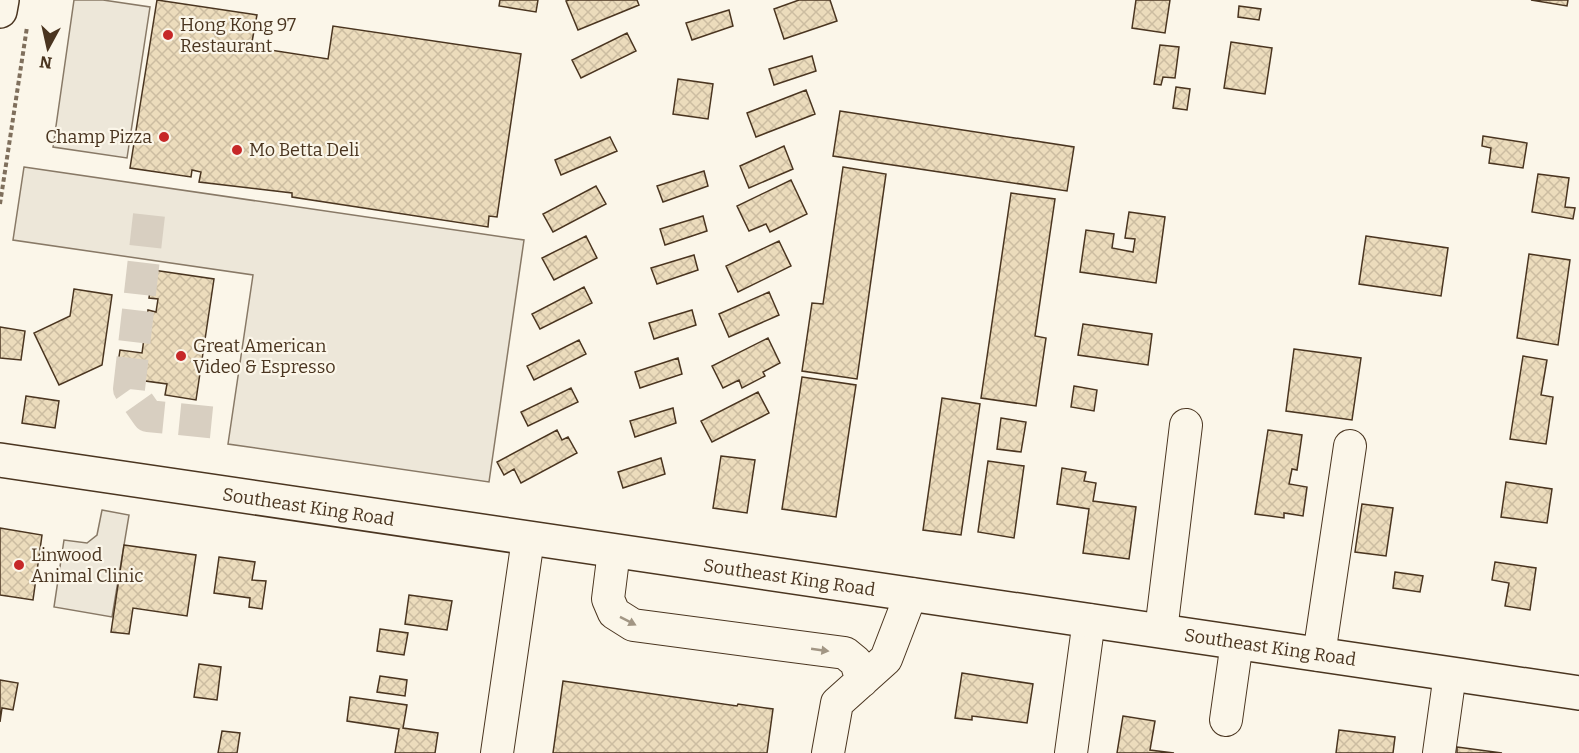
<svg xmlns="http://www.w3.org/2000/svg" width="1579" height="753" font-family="Bitter,serif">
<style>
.parking{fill:#ede7d9;stroke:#887966;stroke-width:1.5}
.building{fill:url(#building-cross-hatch);stroke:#4a3520;stroke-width:1.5}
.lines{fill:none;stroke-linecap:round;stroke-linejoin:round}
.minor-tunnel{stroke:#d8cfc1;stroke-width:32;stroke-dasharray:32 16;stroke-linecap:butt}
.minor-casing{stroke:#4a3520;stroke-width:34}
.major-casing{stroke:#4a3520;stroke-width:36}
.path{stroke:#7f6f5c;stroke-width:4;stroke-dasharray:4.5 3;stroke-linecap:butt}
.minor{stroke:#fbf6e9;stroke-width:32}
.major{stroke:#fbf6e9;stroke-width:33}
.oneway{fill:#a29684}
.poi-dot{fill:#c62828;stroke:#fbf6e9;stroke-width:2}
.labels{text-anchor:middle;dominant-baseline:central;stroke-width:4.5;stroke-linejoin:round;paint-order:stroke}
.poi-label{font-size:18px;fill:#4a3520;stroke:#fbf6e9;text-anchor:start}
.street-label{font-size:18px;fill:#4a3520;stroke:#fbf6e9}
</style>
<defs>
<pattern id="building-cross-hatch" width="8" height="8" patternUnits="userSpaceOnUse" patternTransform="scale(1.5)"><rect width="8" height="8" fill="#ecdcbc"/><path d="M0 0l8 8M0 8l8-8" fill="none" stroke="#ccbda1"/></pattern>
</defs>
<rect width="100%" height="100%" fill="#fbf6e9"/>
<path class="parking" d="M74 0H103L150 7 127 158 53 147Z
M24 167 524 240 489 482 228 444 253 275 13 240Z
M102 510 129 515 112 617 54 607 64 540 87 543 97 535Z"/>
<path class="building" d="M157 0 257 15 251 47 328 59 333 26 521 54 497 217 489 216 488 227 292 197V193L199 182 201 172 192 170 191 177 130 168Z
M500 0H538L536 12 499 6Z
M569 0H637L639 5 578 30 566 1Z
M799 0H830L837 21 784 39 774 9Z
M1136 0H1170L1165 33 1132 28Z
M1531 0H1568L1567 6Z
M1239 6 1261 9 1259 20 1238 17Z
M729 10 733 26 692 40 686 23Z
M627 33 636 51 581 78 572 60Z
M1231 42 1272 48 1265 94 1224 88Z
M1160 45 1179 47 1175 78 1163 77 1161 85 1154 84Z
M812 56 816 71 774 85 769 69Z
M678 79 713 84 708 119 673 114Z
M1176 87 1190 89 1187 110 1173 108Z
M806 90 815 114 756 137 747 113Z
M840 111 1074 147 1067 191 833 156Z
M1483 136 1527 143 1523 168 1489 163 1491 148 1482 146Z
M610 137 617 151 561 175 555 160Z
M784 146 793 169 749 188 740 166Z
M843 167 886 174 857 379 802 371 812 303 823 304Z
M704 171 708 186 663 202 657 186Z
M1538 174 1569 178 1565 207 1575 208 1573 219 1532 212Z
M791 180 807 214 770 232 766 224 749 231 737 206Z
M596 186 606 204 553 232 543 214Z
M1011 193 1055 199 1035 336 1046 338 1036 406 981 398Z
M1129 212 1165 217 1156 283 1080 272 1086 230 1114 234 1112 248 1133 252 1135 239 1125 238Z
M703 216 707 231 665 245 660 229Z
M586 236 597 258 554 280 542 258Z
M1366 236 1448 248 1441 296 1359 284Z
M779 241 791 266 738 292 726 266Z
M1529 254 1570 260 1558 345 1517 338Z
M694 255 698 270 657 284 651 268Z
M153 270 214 279 196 400 165 395 167 384 116 377 120 350 142 353 148 310 156 312 158 299 149 298Z
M584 287 592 303 540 329 532 314Z
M74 289 112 295 102 365 59 385 34 333 70 316Z
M769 292 779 315 729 337 719 314Z
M692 310 696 325 654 339 649 323Z
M1083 324 1152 334 1148 365 1078 355Z
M0 327 25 331 21 360 0 358Z
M768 338 780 363 763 372 765 376 742 388 739 380 723 388 712 366Z
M579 340 586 354 534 380 527 366Z
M1294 349 1361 358 1352 420 1286 411Z
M1523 356 1547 360 1541 395 1553 397 1546 444 1510 439Z
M678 358 682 374 640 388 635 372Z
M802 377 856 385 836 517 782 509Z
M1074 386 1097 390 1094 411 1071 407Z
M571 388 578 402 528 426 521 412Z
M758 392 769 413 712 442 701 421Z
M26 396 59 401 55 428 22 423Z
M942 398 980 404 961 535 923 530Z
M673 408 676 423 635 437 630 421Z
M1001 418 1026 422 1021 452 997 449Z
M557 430 562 440 568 437 577 453 521 483 514 469 504 475 497 462Z
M1268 430 1302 435 1297 470 1292 469 1289 484 1307 487 1303 516 1284 513V518L1255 514Z
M721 456 755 460 747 513 713 508Z
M661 458 665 474 623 488 618 472Z
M988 461 1024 466 1014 538 978 532Z
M1062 468 1086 472 1084 481 1096 483 1093 501 1136 507 1129 559 1083 553 1089 509 1057 504Z
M1506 482 1552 489 1547 523 1501 517Z
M1362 504 1393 508 1386 556 1355 552Z
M0 528 42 535 33 600 0 595Z
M124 545 196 555 187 616 133 608 129 634 111 632Z
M219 557 255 562 252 580 266 581 262 609 249 607 250 598 214 593Z
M1495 562 1536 568 1530 610 1505 606 1509 583 1492 580Z
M1395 572 1423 576 1420 592 1393 588Z
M409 595 452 601 447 630 405 624Z
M380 629 408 633 404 655 377 651Z
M199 664 221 667 217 700 194 697Z
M962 673 1033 684 1027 723 972 716V720L955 718Z
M380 676 407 680 405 696 377 692Z
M0 680 18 683 13 710 2 708 0 722Z
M563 681 737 706 738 704 773 709 767 753H553Z
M350 697 407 705 403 728 438 733 435 753H395L399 729 347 721Z
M1123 716 1155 721 1150 750 1174 753H1117Z
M1339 730 1395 737 1393 753H1336Z
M222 731 240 733 237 753H218Z
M1457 747 1502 753H1457Z"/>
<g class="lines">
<path class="minor-tunnel" d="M149 215 129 389 148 416 218 423"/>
<g class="minor-casing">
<path id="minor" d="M614 551 608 599 614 613 633 625 845 653 856 662 862 681
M1161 631 1186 425
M1319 655 1350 446
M1226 720 1237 642
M497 753 528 539
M828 753 837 703 886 659 911 594
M1071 753 1089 620
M1439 753 1450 674"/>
</g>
<g class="major-casing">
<g id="major">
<path d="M0 11 2 0"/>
<path id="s1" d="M0 460C526 542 1053 614 1579 693"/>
</g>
</g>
<path class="path" d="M0 204 27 27"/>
<use href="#minor" class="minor"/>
<use href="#major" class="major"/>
</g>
<defs><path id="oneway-solid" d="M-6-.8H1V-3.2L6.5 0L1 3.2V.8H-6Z" transform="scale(1.5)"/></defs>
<g class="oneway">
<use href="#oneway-solid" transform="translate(628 621) rotate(27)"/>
<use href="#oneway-solid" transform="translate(820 650) rotate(8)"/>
</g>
<g class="poi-dot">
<circle cx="168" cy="35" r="6"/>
<circle cx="164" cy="137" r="6"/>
<circle cx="237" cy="150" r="6"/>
<circle cx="181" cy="356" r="6"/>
<circle cx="19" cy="565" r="6"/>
</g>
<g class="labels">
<g class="poi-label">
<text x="180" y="25">Hong Kong 97<tspan x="180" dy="21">Restaurant</tspan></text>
<text x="152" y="137" text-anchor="end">Champ Pizza</text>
<text x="249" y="150">Mo Betta Deli</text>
<text x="193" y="346">Great American<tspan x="193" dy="21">Video &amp; Espresso</tspan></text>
<text x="31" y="555">Linwood<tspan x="31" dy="21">Animal Clinic</tspan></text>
</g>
<g class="street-label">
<text stroke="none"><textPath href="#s1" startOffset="312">Southeast King Road</textPath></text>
<text stroke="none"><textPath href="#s1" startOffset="798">Southeast King Road</textPath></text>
<text stroke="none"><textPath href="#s1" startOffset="1284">Southeast King Road</textPath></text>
</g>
</g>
<g transform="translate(48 48) rotate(188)" stroke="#fbf6e9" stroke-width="4.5" paint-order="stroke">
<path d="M0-4.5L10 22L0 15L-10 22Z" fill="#4a3520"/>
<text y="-9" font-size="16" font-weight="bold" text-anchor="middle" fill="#4a3520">N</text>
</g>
</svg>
